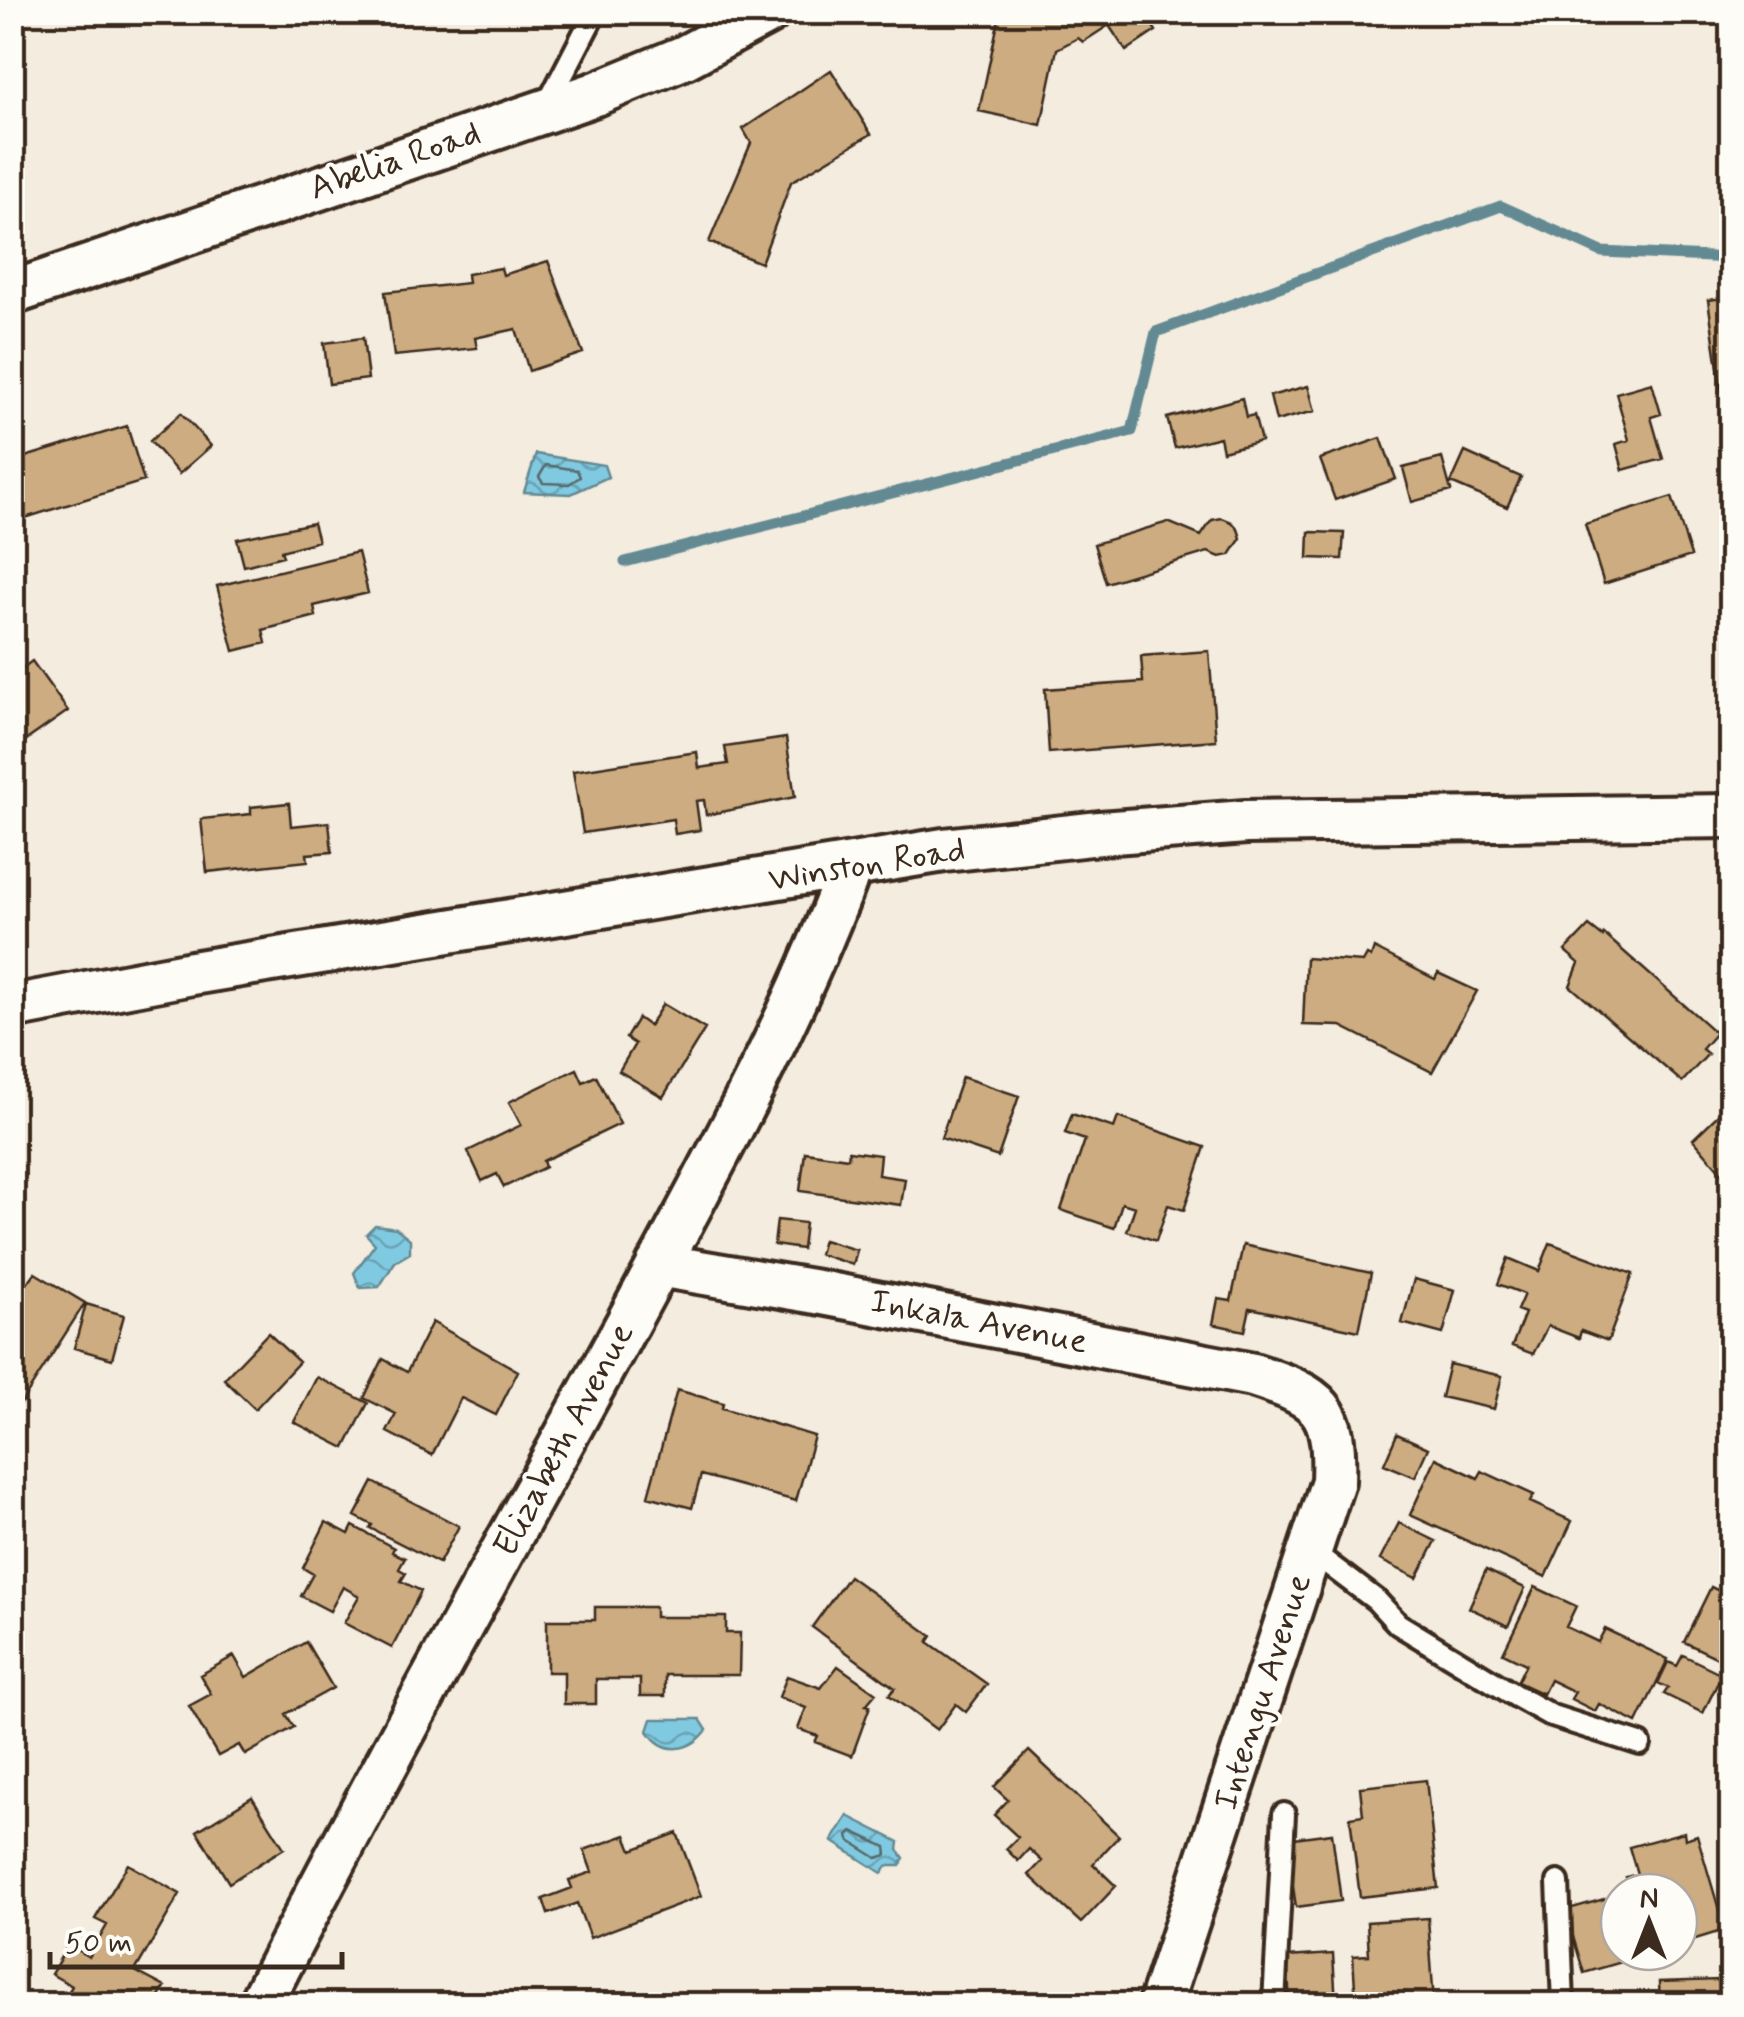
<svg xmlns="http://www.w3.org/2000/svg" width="1744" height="2017" font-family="Mynerve,sans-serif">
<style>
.water{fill:url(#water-waves);stroke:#648a93;stroke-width:2.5}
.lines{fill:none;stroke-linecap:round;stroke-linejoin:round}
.shore{stroke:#576a6c;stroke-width:2.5}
.stream{stroke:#648a93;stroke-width:11}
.building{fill:#ccac80;stroke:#3b2a1e;stroke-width:2.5}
.lane-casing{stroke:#3b2a1e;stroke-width:28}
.street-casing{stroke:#3b2a1e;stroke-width:50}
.lane{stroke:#fdfcf7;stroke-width:20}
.street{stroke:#fdfcf7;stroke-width:42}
.labels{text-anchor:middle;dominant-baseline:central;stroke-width:8;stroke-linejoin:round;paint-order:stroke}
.street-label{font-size:35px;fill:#3b2a1e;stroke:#fdfcf7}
</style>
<defs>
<pattern id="water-waves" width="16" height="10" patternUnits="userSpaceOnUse" patternTransform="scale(2.5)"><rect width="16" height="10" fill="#80cae1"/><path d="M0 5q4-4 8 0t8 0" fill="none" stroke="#6aa4b6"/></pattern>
</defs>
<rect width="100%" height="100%" fill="#f3ecdf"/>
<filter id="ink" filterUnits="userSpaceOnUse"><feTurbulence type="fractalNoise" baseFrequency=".01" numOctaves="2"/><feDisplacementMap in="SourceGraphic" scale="20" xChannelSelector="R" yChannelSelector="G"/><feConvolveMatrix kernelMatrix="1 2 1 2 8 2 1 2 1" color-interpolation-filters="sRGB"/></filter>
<g filter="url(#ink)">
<path class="water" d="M536 454 604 465 608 477 571 494 524 492Z
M375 1225 396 1228 410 1239V1253L395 1262 379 1287 360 1288 354 1273 375 1244 366 1234Z
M652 1719H700L707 1730C690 1752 664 1756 648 1731Z
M848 1816 899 1842 898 1850 904 1858 900 1866H887L882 1873 832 1841Z"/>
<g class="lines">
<path class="shore" d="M546 465 577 470 580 477 569 484 543 483 539 477Z
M852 1831 886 1847 887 1855 877 1858 850 1841 848 1836Z"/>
<path class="stream" d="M625 562 1132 431 1156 332 1501 206 1602 252 1732 258"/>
</g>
<path class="building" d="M1008 12H1116L1120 18 1083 42 1078 38 1057 49 1041 125 979 111 999 18Z
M1133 12H1144L1156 31 1126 51 1110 27Z
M831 70 871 134 791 182 761 263 709 242 751 143 743 129Z
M548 261 583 353 529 371 516 329 475 338 477 348 394 356 385 292 468 283 467 274 501 268 503 275Z
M1732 297V422H1726L1708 300Z
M363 338 368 379 329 384 324 343Z
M1652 383 1661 414 1651 417 1663 459 1623 470 1616 444 1629 440 1616 393Z
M1308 386 1315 411 1276 421 1270 396Z
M1242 398 1246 417 1254 415 1261 441 1223 451 1220 437 1175 448 1167 418Z
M181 413 211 446 179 474 150 441Z
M127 426 144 481 12 522V461Z
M1381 438 1396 479 1335 500 1320 459Z
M1465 452 1521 477 1507 507 1451 483Z
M1442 458 1451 491 1412 502 1403 468Z
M1672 497 1691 556 1604 584 1585 524Z
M1222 518 1232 522 1238 529 1241 538 1230 555 1220 557 1208 552 1106 583 1094 544 1168 522 1201 536 1212 520Z
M313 523 318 541 281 551 283 556 244 566 237 539Z
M1309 532 1344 533 1342 559 1308 558Z
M358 552 368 593 314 606 316 616 263 630 266 643 234 651 217 586Z
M1209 651 1216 740 1049 753 1045 689 1143 682 1141 656Z
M32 661 68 711 12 750V676Z
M786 738 795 797 706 815 704 800 696 801 700 830 675 834 673 819 583 833 573 771 697 752 699 768 728 764 725 747Z
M289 803 291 826 329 822 332 852 307 854 308 861 207 872 201 819 251 814V807Z
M1589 926 1603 937 1604 934 1716 1033 1702 1049 1708 1054 1682 1082 1570 986 1579 963 1565 951Z
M1374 948 1435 979 1438 973 1477 991 1432 1072 1341 1026 1303 1025 1306 958 1363 962 1367 955 1371 957Z
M663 1004 705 1029 663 1097 619 1071 635 1044 626 1038 638 1018 649 1026Z
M577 1069 583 1082 596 1076 620 1124 543 1161 545 1167 504 1187 497 1174 482 1181 468 1151 521 1125 509 1102Z
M962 1077 1019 1096 998 1157 941 1138Z
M1722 1111 1732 1122V1134L1725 1141 1732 1148V1185L1693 1139Z
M1072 1114 1114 1128 1118 1117 1205 1147 1184 1210 1168 1205 1156 1241 1127 1231 1135 1207 1122 1203 1114 1228 1061 1210 1085 1140 1065 1133Z
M849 1151 880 1155 878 1175 905 1179 901 1205 800 1191 805 1152 848 1158Z
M777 1220 805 1223 802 1249 774 1245Z
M823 1240 857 1250 853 1265 819 1254Z
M1550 1243 1633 1274 1608 1341 1581 1331 1579 1338 1548 1326 1533 1354 1512 1346 1525 1313 1517 1310 1524 1294 1498 1284 1508 1258 1539 1271Z
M1243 1245 1371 1273 1359 1331 1250 1308 1245 1331 1213 1324 1218 1299 1231 1301Z
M35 1273 85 1303 20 1405 12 1401V1304Z
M1414 1279 1455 1290 1443 1334 1402 1323Z
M86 1304 124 1315 112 1359 74 1348Z
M432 1322 518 1371 496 1415 461 1398 432 1455 387 1432 396 1414 364 1398 383 1359 407 1372Z
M268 1333 299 1362 255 1409 224 1379Z
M1449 1364 1502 1376 1494 1409 1441 1397Z
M317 1377 368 1403 345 1448 294 1422Z
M677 1390 723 1403 722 1408 814 1436 796 1501 701 1475 692 1508 648 1496Z
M1397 1434 1428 1448 1415 1477 1384 1464Z
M1436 1458 1478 1478 1482 1471 1534 1495 1530 1502 1572 1521 1546 1577 1410 1515Z
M373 1482 459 1526 439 1563 370 1528 372 1525 355 1516Z
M326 1522 349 1534 353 1526 394 1548 392 1552 405 1558 399 1569 406 1573 401 1581 421 1591 392 1648 344 1623 359 1596 343 1587 330 1611 301 1596 313 1574 303 1568Z
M1399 1523 1436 1541 1417 1578 1380 1560Z
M1486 1570 1525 1588 1508 1626 1469 1608Z
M849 1576 932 1636 928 1642 987 1684 966 1712 956 1704 937 1730 889 1695 895 1688 812 1627Z
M1535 1587 1576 1606 1566 1627 1598 1642 1605 1629 1668 1659 1637 1723 1599 1704 1595 1711 1571 1699 1575 1692 1550 1680 1543 1694 1517 1682 1526 1664 1503 1653Z
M1711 1587 1732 1597V1665L1684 1642Z
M595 1607H655V1617H726V1633H740L739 1675H665V1696H640V1679H596V1704H564V1672H547V1620H595Z
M306 1642 333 1688 286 1714 294 1727 245 1755 239 1745 218 1756 189 1706 211 1694 200 1675 234 1656 246 1677Z
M1683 1655 1722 1674 1703 1713 1664 1694 1668 1688 1658 1683 1668 1662 1677 1666Z
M838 1666 876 1693 866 1705 870 1706 852 1756 815 1742 818 1736 798 1729 806 1708 779 1697 787 1676 821 1688Z
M1029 1751 1119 1836 1093 1864 1116 1886 1081 1923 1029 1875 1042 1861 1029 1849 1018 1861 1006 1849 1018 1837 994 1815 1008 1800 994 1787Z
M1426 1780 1438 1888 1360 1897 1350 1817 1363 1815 1360 1787Z
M252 1797 284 1848 229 1883 197 1831Z
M1684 1832 1685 1839 1697 1835 1725 1930 1679 1944V1892H1631L1626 1877 1637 1874 1629 1847Z
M677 1833 701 1896 590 1938 577 1903 548 1914 543 1899 572 1888 569 1880 592 1872 584 1850 626 1835 632 1850Z
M1332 1833 1341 1901 1296 1907 1286 1839Z
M128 1864 180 1894 135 1971 165 1987 155 2004H92L69 1991 72 1986 51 1974 68 1945 89 1957 107 1925 95 1919Z
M1611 1897 1619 1926V1952H1626L1629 1960 1584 1973 1565 1910Z
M1428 1918 1434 2004H1356L1353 1956 1369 1955 1367 1922Z
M1333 1954 1336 2004H1290L1287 1957Z
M1719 1980 1720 2004H1660L1659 1982Z"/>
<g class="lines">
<g class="lane-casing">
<path id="lane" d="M546 107 595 12
M1310 1550 1376 1600 1398 1624 1516 1696 1552 1716 1640 1744
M1558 1882 1563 2004
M1274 2004 1284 1814"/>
</g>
<g class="street-casing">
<path id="street" d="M12 293 595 94 685 57 769 12
M12 1007 192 973 944 850 1100 833 1246 822 1732 816
M658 1265 823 1293 1253 1375C1321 1397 1336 1407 1333 1481L1160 2004
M260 2004C377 1775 504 1550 627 1324 707 1175 791 1026 850 868"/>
</g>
<use href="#lane" class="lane"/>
<use href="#street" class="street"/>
</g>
</g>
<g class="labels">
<g class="street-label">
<text transform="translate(395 161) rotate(-19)">Abelia Road</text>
<text transform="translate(867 865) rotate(-9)">Winston Road</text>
<text transform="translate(979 1322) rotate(11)">Inkala Avenue</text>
<text transform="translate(564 1440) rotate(-62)">Elizabeth Avenue</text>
<text transform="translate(1263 1692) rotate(-72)">Intengu Avenue</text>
</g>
</g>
<rect width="1744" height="2017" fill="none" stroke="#fdfcf7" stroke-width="50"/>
<rect x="25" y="25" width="1694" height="1967" fill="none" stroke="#3b2a1e" stroke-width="4" filter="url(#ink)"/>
<g transform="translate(1649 1922)"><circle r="48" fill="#fdfcf7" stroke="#afa8a0" stroke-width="2.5"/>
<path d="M0-8L18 38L0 25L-18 38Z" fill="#3b2a1e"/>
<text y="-15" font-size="28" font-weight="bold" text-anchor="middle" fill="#3b2a1e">N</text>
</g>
<path d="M50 1952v15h292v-15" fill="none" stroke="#3b2a1e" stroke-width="5"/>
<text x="65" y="1952" font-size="30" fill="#3b2a1e" stroke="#fdfcf7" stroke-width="8" paint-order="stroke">50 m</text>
</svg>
